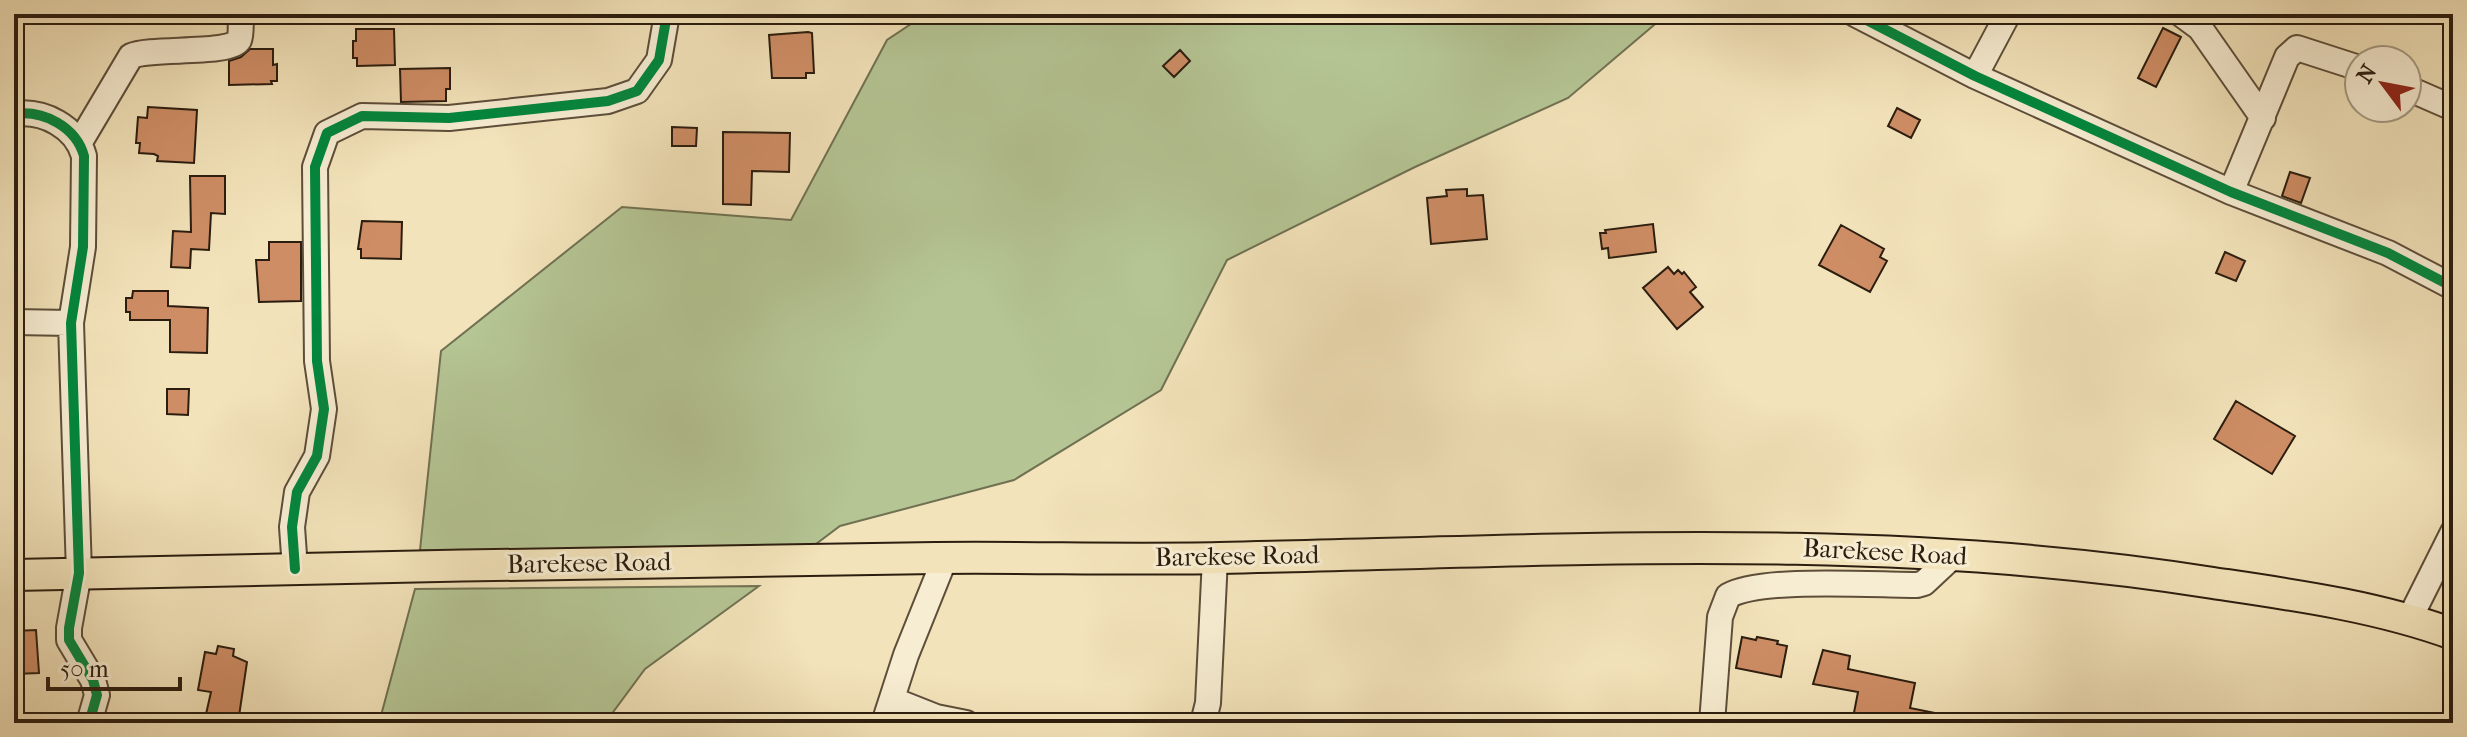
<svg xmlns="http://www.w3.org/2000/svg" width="2467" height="737" font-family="'IM FELL French Canon',serif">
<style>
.green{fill:#b5c594;stroke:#707152;stroke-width:2}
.building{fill:#ce8d65;stroke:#2b1d0f;stroke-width:2}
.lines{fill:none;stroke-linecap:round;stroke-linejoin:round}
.minor-casing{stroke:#5d4e3a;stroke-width:28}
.major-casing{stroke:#2b1d0f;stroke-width:34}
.minor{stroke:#f7edd2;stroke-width:24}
.major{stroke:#f3e3ba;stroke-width:30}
.cycleway-casing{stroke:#f7edd2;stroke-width:15}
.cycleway{stroke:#00873e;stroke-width:10}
.labels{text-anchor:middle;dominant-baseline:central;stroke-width:6;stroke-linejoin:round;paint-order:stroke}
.street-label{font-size:26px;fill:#2b1d0f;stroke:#f7edd2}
</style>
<rect width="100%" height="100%" fill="#f3e3ba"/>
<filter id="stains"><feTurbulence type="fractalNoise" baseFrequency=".0025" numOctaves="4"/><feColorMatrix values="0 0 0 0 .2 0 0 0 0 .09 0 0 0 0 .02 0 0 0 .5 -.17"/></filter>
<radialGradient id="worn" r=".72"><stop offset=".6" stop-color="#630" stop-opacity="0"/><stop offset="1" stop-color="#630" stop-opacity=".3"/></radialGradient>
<path class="green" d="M926 14H1667L1568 98 1415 167 1227 260 1161 390 1014 480 840 526 804 553 420 550 441 351 622 207 791 220 887 40Z
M759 586 645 669 605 723H379L415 589Z"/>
<path class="building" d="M2163 28 2181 37 2156 87 2138 78Z
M356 29H394L395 65 357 66V58H353V41H356Z
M808 32 812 33 814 73H806V78H772L769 35Z
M250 49H273V65L277 64V81H271L272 84 229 85V61L241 57Z
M1180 50 1190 61 1174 77 1163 66Z
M450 68V89H446V101L401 102 400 69Z
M148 107 197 110 194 163 157 161 158 156 154 154 139 153 140 143H136L138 117 147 118Z
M1897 108 1920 120 1911 138 1888 126Z
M672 127 697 128 696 146H672Z
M723 132 790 133 789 172 752 171 751 205 723 204Z
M2290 172 2310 178 2301 203 2282 196Z
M190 176H225V214L211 213 209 250 191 249 190 268 171 267 173 231 191 232Z
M1467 189V196L1483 195 1487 239 1431 244 1427 198 1447 196 1446 190Z
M362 221 402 222 401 259 361 258V249H358Z
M1653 224 1656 252 1609 258 1608 248 1602 249 1600 233H1606L1605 230Z
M1841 225 1884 249 1880 257 1887 261 1870 292 1819 265Z
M269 242H301V301L259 302 256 260H269Z
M2225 252 2245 261 2236 281 2216 273Z
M1668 267 1674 274 1678 270 1682 274 1684 272 1696 287 1690 292 1703 307 1677 329 1643 288Z
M133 291H168V306L208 308 207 353 170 352V320H130V312H126V298H132Z
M167 389H189L188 415 167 414Z
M2236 401 2295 436 2272 474 2214 439Z
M36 630 39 673 14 674V631Z
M1742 637 1756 640 1757 637 1778 641 1777 644 1787 646 1781 677 1736 668Z
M218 646 234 649 233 656 247 662 238 723H204L211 692 198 690 205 652 216 654Z
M1823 650 1850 656 1848 669 1915 683 1910 708 1950 716 1949 723H1852L1858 692 1813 684Z"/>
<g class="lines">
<g class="minor-casing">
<path id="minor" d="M1855 14 1975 76 2231 192 2388 253 2453 287
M2181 14 2200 28 2263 118
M1975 76 2008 14
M2407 88 2453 108
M14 114C44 110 76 127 84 156L83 247 71 323 79 573 69 628V640L93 680 97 695 89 723
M80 142 131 56C150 47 231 55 239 40 242 33 240 21 241 14
M2231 192 2287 57 2297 48 2359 68
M14 322 71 323
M295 569 292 527 297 492 317 456 324 409 317 361 315 167 327 133 362 116 449 118 608 101 637 91 659 60 667 14
M2410 618 2453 532
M893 700 936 717 966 723
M884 723 906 655 945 558
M1203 723 1208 703 1215 558
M1712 723 1720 617 1728 596C1761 577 1873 585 1917 585L1924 583 1954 555"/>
</g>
<g class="major-casing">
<path id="major" d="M14 575C321 568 629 562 936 558 1030 557 1125 560 1219 558 1551 551 1883 530 2213 583 2294 595 2376 606 2453 634"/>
</g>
<use href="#minor" class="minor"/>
<use href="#major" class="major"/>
<g class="cycleway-casing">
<path id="cycleway" d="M1855 14 1975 76 2231 192 2388 253 2453 287
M14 114C44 110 76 127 84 156L83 247 71 323 79 573 69 628V640L93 680 97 695 89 723
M295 569 292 527 297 492 317 456 324 409 317 361 315 167 327 133 362 116 449 118 608 101 637 91 659 60 667 14"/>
</g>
<use href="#cycleway" class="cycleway"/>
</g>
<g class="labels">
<g class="street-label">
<text transform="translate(1885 552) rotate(3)">Barekese Road</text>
<text transform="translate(1237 556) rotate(-1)">Barekese Road</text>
<text transform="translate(589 563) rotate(-1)">Barekese Road</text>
</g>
</g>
<rect width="2467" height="737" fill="none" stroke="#f3e3ba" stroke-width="48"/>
<rect x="16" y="16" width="2435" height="705" fill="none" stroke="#2b1d0f" stroke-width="4"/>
<rect x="24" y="24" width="2419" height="689" fill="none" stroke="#2b1d0f" stroke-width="2"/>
<g transform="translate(2383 84) rotate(302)"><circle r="38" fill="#f7edd2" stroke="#a59a84" stroke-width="2"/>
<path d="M0-6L14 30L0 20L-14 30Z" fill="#8f2418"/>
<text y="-12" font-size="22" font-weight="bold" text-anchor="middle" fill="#2b1d0f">N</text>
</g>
<path d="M48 677v12h132v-12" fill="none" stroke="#2b1d0f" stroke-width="4"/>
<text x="60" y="677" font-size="24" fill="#2b1d0f" stroke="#f7edd2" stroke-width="6" paint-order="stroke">50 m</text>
<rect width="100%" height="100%" filter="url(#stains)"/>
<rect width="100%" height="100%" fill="url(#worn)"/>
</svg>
